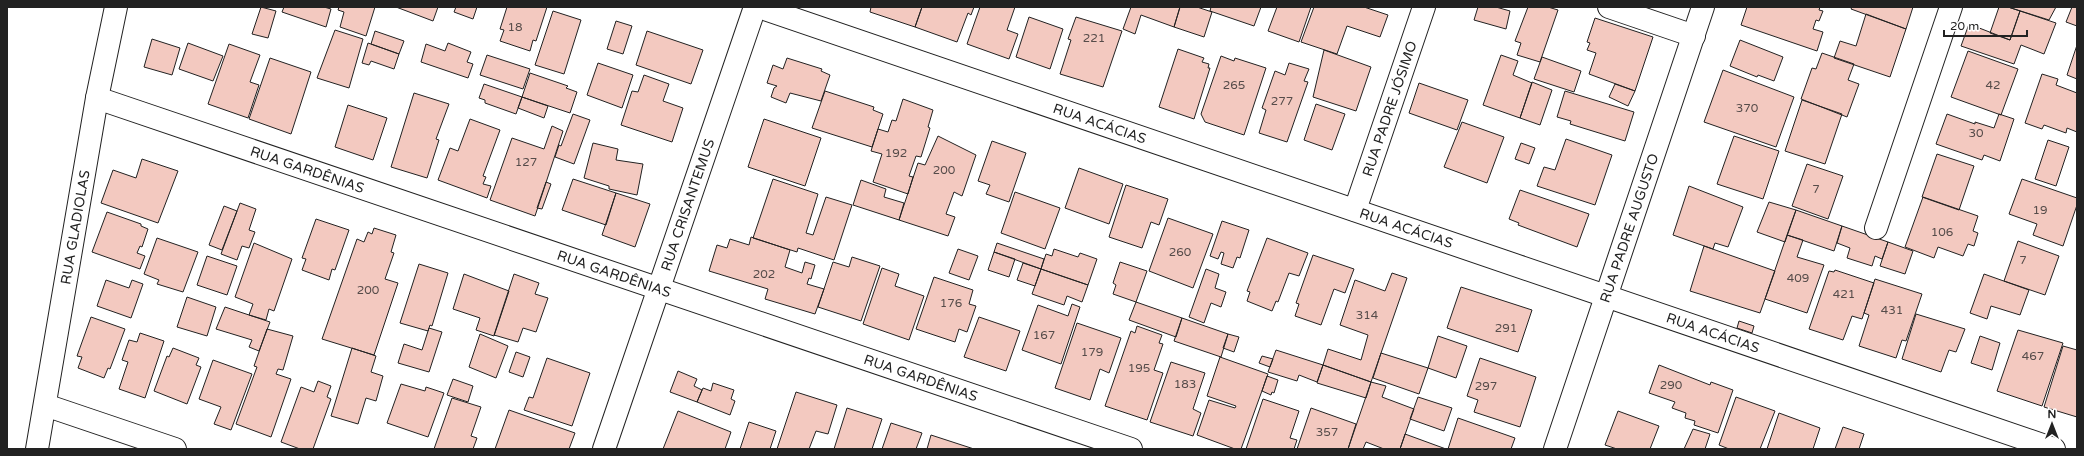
<svg xmlns="http://www.w3.org/2000/svg" width="2084" height="456" font-family="'Varela Round',sans-serif">
<style>
.building{fill:#f3c9c0;stroke:#222}
.lines{fill:none;stroke-linecap:round;stroke-linejoin:round}
.minor-casing{stroke:#222;stroke-width:24}
.minor{stroke:#fff;stroke-width:22}
.labels{text-anchor:middle;dominant-baseline:central;stroke-width:3;stroke-linejoin:round;paint-order:stroke}
.number-label{font-size:12px;fill:#564c4a}
.street-label{font-size:14px;fill:#222;stroke:#fff}
</style>
<rect width="100%" height="100%" fill="#fff"/>
<path class="building" d="M261 7 276 11 268 38 252 34Z
M284 7H324L331 9 326 27 282 12Z
M339 7H375L366 36 340 27 344 12 338 10Z
M396 7H438L433 21Z
M456 7H477L473 19 454 12Z
M507 7H547L536 41 533 40 530 51 500 41 504 30 500 29Z
M871 7H922L915 27 870 12Z
M922 7H974L971 15 968 13 957 42 915 27Z
M980 7H1015L1007 30 1018 34 1009 59 967 44Z
M1131 7H1180L1174 27 1141 15 1135 34 1123 29Z
M1180 7H1197L1212 12 1204 37 1174 27Z
M1211 7H1261L1254 26 1210 11Z
M1277 7H1311L1299 42 1268 31Z
M1314 7H1364L1388 15 1380 37 1347 26 1337 54 1301 42Z
M1478 7H1496L1510 11 1506 29 1474 20Z
M1528 7H1548L1558 10 1540 62 1517 55 1521 43 1515 41Z
M1747 7H1820L1819 10 1823 11 1819 21 1816 20 1813 29 1823 32 1817 51 1741 25Z
M1852 7H1913L1906 29 1851 9Z
M1999 7H2008L2020 11 2010 40 1990 33Z
M2008 7H2056L2049 20Z
M2072 7H2077V26L2066 22Z
M553 11 581 20 564 74 535 65Z
M2020 11 2056 23 2044 54 2021 45 2014 64 1961 46 1969 24 2010 40Z
M1866 14 1906 29 1890 77 1834 58 1840 41 1856 46Z
M1029 17 1063 29 1050 69 1016 57Z
M1076 17 1122 31 1103 87 1060 74 1071 40 1068 39Z
M1595 18 1653 37 1635 91 1589 74 1596 53 1587 50 1590 43 1587 42Z
M616 21 632 26 623 54 607 49Z
M335 30 363 39 349 88 317 78Z
M375 31 404 41 399 54 371 44Z
M647 31 703 50 691 84 636 65Z
M152 39 180 48 172 75 144 67Z
M1740 40 1783 57 1774 81 1758 75 1757 77 1730 66Z
M188 43 223 56 213 81 179 69Z
M368 43 399 54 394 69 371 61 369 65 362 63Z
M448 43 471 52 467 62 473 64 468 78 421 62 426 44 445 51Z
M229 44 260 55 250 82 259 85 248 118 208 104Z
M2077 45V79L2067 75Z
M1178 49 1204 58 1202 62 1209 64 1208 68H1210L1194 119 1159 107Z
M1324 50 1371 67 1356 111 1313 97Z
M1968 51 2018 69 2001 115 1951 97Z
M1822 53 1854 64 1848 80 1859 84 1847 117 1801 99 1812 68 1816 69Z
M487 55 530 69 523 89 480 75Z
M1501 55 1518 61 1513 75 1532 83 1520 118 1483 105Z
M1221 56 1234 61 1235 58 1266 68 1244 135 1205 122 1201 114Z
M1542 57 1581 71 1574 92 1534 79Z
M270 58 311 72 291 134 249 119Z
M787 58 822 69 821 71 830 75 821 101 790 93 786 103 771 97 774 88 777 86 767 83 773 65 783 69Z
M598 63 633 75 622 108 587 95Z
M1289 63 1309 69 1304 81 1308 82 1287 142 1259 133 1266 110 1262 108 1275 71 1285 75Z
M1723 70 1794 97 1776 147 1704 122Z
M530 73 568 86 566 88 577 92 570 113 522 97Z
M2042 74 2058 79 2056 85 2077 93V132L2067 128 2066 133 2044 125 2042 129 2025 123Z
M644 75 669 84 663 101 683 108 672 142 621 125 632 91 638 92Z
M1532 82 1552 90 1540 125 1520 118Z
M1419 83 1468 100 1457 130 1409 113Z
M484 84 522 97 516 114 485 103V100L479 98Z
M1615 84 1635 91 1628 106 1609 97Z
M825 91 874 107 873 110 883 114 872 147 812 128Z
M1565 91 1634 112 1625 141 1570 124 1571 121 1557 117Z
M414 93 449 104 436 139 439 140 427 178 391 167Z
M522 97 548 106 544 118 518 108Z
M903 99 933 110 928 127 930 128 921 157 916 156 909 176 913 177 908 194 873 182 882 154 871 151 878 129 888 132 892 120 896 121Z
M1802 100 1842 114 1825 164 1785 151Z
M1316 104 1345 114 1332 150 1304 140Z
M348 105 387 118 373 160 335 147Z
M573 114 590 120 574 164 555 157 559 145 561 146Z
M1947 114 1975 124V122L1994 128 1999 114 2014 119 2000 161 1984 155 1982 160 1936 144Z
M470 119 500 130 483 176 486 177 483 184 491 186 487 198 438 180 450 148 458 151Z
M764 119 821 138 805 186 748 167Z
M1462 122 1504 137 1487 183 1444 167Z
M552 126 563 131 535 216 490 200 512 138 544 149Z
M938 136 976 155 962 196 954 192 946 214 955 217 948 236 899 220 918 163 925 165Z
M1734 136 1779 151 1763 199 1717 184Z
M1566 139 1612 155 1595 205 1537 186 1544 167 1555 170Z
M2048 140 2069 147 2056 186 2035 179Z
M992 141 1026 153 1009 202 986 194 990 185 978 181Z
M593 143 618 149 616 160 643 164 637 195 609 189V186L584 178Z
M1521 143 1535 148 1529 164 1515 159Z
M1937 154 1974 166 1959 210 1922 197Z
M142 159 178 171 158 223 101 203 113 170 136 178Z
M1807 164 1843 176 1828 219 1792 206Z
M1079 168 1123 184 1109 224 1065 208Z
M573 179 616 193 606 225 562 210Z
M773 179 818 194 806 233 813 235 826 197 852 205 834 260 798 248 797 252 753 238Z
M2022 179 2077 198V205L2063 246 2033 235 2037 224 2009 214Z
M861 180 886 189 884 197 904 203 899 220 853 205Z
M546 182 551 184 542 209 537 208Z
M1126 185 1168 199 1159 225 1151 222 1142 248 1109 237Z
M1689 186 1743 207 1728 247 1715 243 1713 249 1673 235Z
M1520 190 1589 214 1577 247 1518 225 1519 223 1509 219Z
M1015 192 1060 208 1045 249 1001 233Z
M616 193 650 204 635 247 602 235Z
M1923 197 1978 216 1973 231 1978 233 1974 246 1968 244 1963 256 1938 247 1934 258 1905 247Z
M1769 202 1796 210 1785 242 1757 232Z
M240 203 256 209 249 230 255 232 249 248 242 246 237 260 221 254Z
M224 206 237 211 222 250 209 245Z
M1796 210 1842 226 1834 251 1787 235Z
M107 212 141 224V226L148 229 142 247 140 246 137 253 145 256 140 269 92 252Z
M1168 218 1213 234 1193 288 1149 271Z
M316 219 349 230 335 270 332 269 329 280 302 270 306 259 302 258Z
M1222 221 1249 230 1240 258 1237 257 1233 268 1221 264 1224 253 1221 252 1218 259 1210 256Z
M1842 226 1888 242 1882 259 1875 256 1872 266 1847 258 1850 248 1837 243Z
M374 228 396 235 391 252 394 253 385 279 398 283 374 355 322 339 357 239 364 242 368 232 372 234Z
M1787 235 1803 240 1797 257 1824 265 1807 313 1765 299Z
M751 237 790 250 785 267 802 273 805 262 815 265 811 279 809 278 807 284 824 289 815 314 765 299 768 289 709 271 717 245 727 248 730 239 749 245Z
M157 238 198 252 183 292 157 284 159 280 144 274Z
M1267 238 1308 253 1299 276 1289 273 1278 302 1276 301 1272 311 1247 301 1250 292 1247 291Z
M2018 241 2059 256 2045 295 2004 281Z
M1888 242 1913 251 1905 274 1880 266Z
M254 243 292 259 274 311 269 309 266 320 249 315 253 304 235 297Z
M997 243 1044 259 1041 269 994 252Z
M1704 246 1775 271 1760 313 1690 291Z
M958 249 978 256 969 280 949 273Z
M1054 249 1078 257 1080 253 1097 259 1088 285 1041 269 1046 254 1052 256Z
M994 252 1015 259 1009 277 988 270Z
M1313 255 1354 269 1345 293 1334 289 1321 325 1295 316 1299 304 1296 303Z
M207 256 237 266 227 295 197 285Z
M852 257 880 266 861 321 818 307 833 262 849 267Z
M1120 262 1147 271 1136 302 1113 294 1116 285 1113 283Z
M1023 263 1041 269 1035 286 1017 280Z
M419 264 448 273 432 326 430 325 428 331 400 323Z
M882 268 899 274 895 286 924 296 909 340 863 324Z
M1041 269 1088 285 1082 302 1067 296 1064 305 1032 294Z
M1206 269 1219 274 1215 288 1226 292 1221 307 1211 303 1204 323 1189 317Z
M1835 270 1874 283 1862 319 1852 316 1843 340 1809 329 1829 271 1834 272Z
M1392 273 1407 278 1371 382 1323 365 1328 349 1361 360 1368 335 1340 325 1355 280 1385 291Z
M464 274 509 291 494 336 476 330 480 318 453 309Z
M514 274 539 283 535 294 548 298 536 332 523 328 518 342 494 335Z
M1984 274 2029 290 2020 315 1991 306 1987 319 1970 313Z
M934 277 973 290 969 304 976 306 967 332 959 329 955 342 916 329Z
M1875 279 1922 294 1906 341 1902 340 1896 358 1859 346 1869 315 1864 313Z
M106 280 129 288 132 280 143 284 131 318 97 306Z
M1461 287 1532 310 1518 352 1447 328Z
M187 297 216 307 207 336 177 327Z
M1136 302 1182 318 1176 337 1129 320Z
M1072 304 1080 307 1061 364 1022 350 1038 305 1068 316Z
M225 307 270 322 259 351 249 347 252 340 216 329Z
M1916 314 1965 329 1956 352 1949 350 1941 372 1902 359Z
M91 317 125 329 110 369 108 368 104 378 78 368 82 357 77 356Z
M979 317 1020 331 1006 371 964 357Z
M1182 318 1228 334 1221 357 1174 341Z
M1739 321 1754 326 1752 333 1737 328Z
M1077 323 1121 338 1109 373 1100 369 1090 400 1055 388Z
M1137 326 1162 335 1159 343 1163 344 1154 370 1163 373 1147 420 1105 406 1131 331 1135 333Z
M429 328 442 332 429 372 398 363 404 344 422 350Z
M267 329 293 336 283 370 278 369 276 374 291 379 271 437 236 424 257 367 254 366Z
M2018 330 2063 343 2042 406 1997 391Z
M140 333 164 341 145 398 119 389 128 362 122 360 129 340 137 342Z
M480 334 508 346 496 378 469 367Z
M1228 334 1239 337 1234 352 1223 348Z
M1438 336 1467 346 1456 378 1428 368Z
M1980 336 2000 343 1992 370 1971 363Z
M2063 346 2077 350V417L2044 407Z
M173 348 199 358 196 365 201 367 187 404 154 391 167 356 169 357Z
M352 348 376 356 371 372 383 376 376 401 366 398 358 424 331 416Z
M1276 350 1323 365 1317 382 1299 375 1297 381 1268 372Z
M516 352 530 357 523 377 509 372Z
M1381 353 1428 368 1419 394 1373 378Z
M1262 356 1273 359 1270 367 1259 363Z
M1220 357 1268 374 1241 449H1235L1197 435 1209 400 1235 408 1236 406 1207 396Z
M547 358 590 373 572 426 524 410 529 397 533 398Z
M1480 358 1536 377 1520 427 1474 412 1478 400 1467 396Z
M213 360 252 374 231 430 214 424 221 407 199 399Z
M1171 362 1205 373 1193 409 1201 413 1193 436 1150 422Z
M1323 365 1371 382 1366 398 1317 383Z
M1659 365 1710 385 1711 382 1733 390 1718 433 1694 425 1695 421 1685 418 1686 413 1672 408 1675 402 1649 393Z
M678 371 697 379 694 386 702 390 697 402 670 392Z
M1267 376 1278 380 1274 393 1272 392 1271 395 1262 391Z
M453 379 473 386 468 402 447 395Z
M318 381 331 386 327 397 331 399 313 449H300L281 442 301 387 314 392Z
M1371 382 1386 386 1382 397 1414 409 1400 449H1384L1366 442 1363 449H1348Z
M713 383 734 390 731 399 735 401 730 415 697 402 703 388 711 391Z
M401 384 425 391 426 387 444 393 428 437 387 423Z
M796 392 837 405 828 434 816 431 809 449H777Z
M1418 397 1452 408 1444 431 1410 419Z
M1736 397 1775 411 1760 449H1729L1719 445Z
M452 398 481 407 471 436 477 438 473 449H434Z
M1263 399 1299 411 1290 438 1297 440 1294 449H1246Z
M847 408 882 419 872 449H834Z
M1311 408 1356 424 1348 449H1297Z
M509 410 575 433 569 449H495Z
M678 411 731 432 725 449H663Z
M1618 411 1659 426 1650 449H1617L1605 445Z
M1779 413 1820 428 1813 449H1767Z
M1458 418 1515 438 1511 449H1448Z
M749 422 776 431 770 449H740Z
M891 423 922 433 916 449H882Z
M1843 427 1864 434 1859 449H1835Z
M1693 429 1710 434 1705 449H1684Z
M1405 434 1446 449H1400Z
M931 435 974 449H927Z"/>
<g class="lines">
<g class="minor-casing">
<g id="minor">
<path id="s1" d="M759 7 2054 449"/>
<path d="M1609 7 1694 36"/>
<path id="s2" d="M97 98 1131 449"/>
<path id="s3" d="M1355 210 1424 7"/>
<path d="M1876 228 1951 7"/>
<path d="M45 405 175 449"/>
<path id="s4" d="M37 449 97 98 116 7"/>
<path id="s5" d="M604 449 755 7"/>
<path id="s6" d="M1555 449 1703 7"/>
</g>
</g>
<use href="#minor" class="minor"/>
</g>
<g class="labels">
<g class="number-label">
<text x="515" y="27">18</text>
<text x="1094" y="38">221</text>
<text x="1234" y="85">265</text>
<text x="1993" y="85">42</text>
<text x="1282" y="101">277</text>
<text x="1747" y="108">370</text>
<text x="1976" y="133">30</text>
<text x="896" y="153">192</text>
<text x="526" y="162">127</text>
<text x="944" y="170">200</text>
<text x="1816" y="189">7</text>
<text x="2040" y="210">19</text>
<text x="1942" y="232">106</text>
<text x="1180" y="252">260</text>
<text x="2023" y="260">7</text>
<text x="764" y="274">202</text>
<text x="1798" y="278">409</text>
<text x="368" y="290">200</text>
<text x="1844" y="294">421</text>
<text x="951" y="303">176</text>
<text x="1892" y="310">431</text>
<text x="1367" y="315">314</text>
<text x="1506" y="328">291</text>
<text x="1044" y="335">167</text>
<text x="1092" y="352">179</text>
<text x="2033" y="356">467</text>
<text x="1139" y="368">195</text>
<text x="1185" y="384">183</text>
<text x="1671" y="385">290</text>
<text x="1486" y="386">297</text>
<text x="1327" y="432">357</text>
</g>
<g class="street-label">
<text stroke="none"><textPath href="#s3" startOffset="107">RUA PADRE JÓSIMO</textPath></text>
<text stroke="none"><textPath href="#s1" startOffset="360">RUA ACÁCIAS</textPath></text>
<text stroke="none"><textPath href="#s2" startOffset="222">RUA GARDÊNIAS</textPath></text>
<text stroke="none"><textPath href="#s5" startOffset="258">RUA CRISANTEMUS</textPath></text>
<text stroke="none"><textPath href="#s4" startOffset="225">RUA GLADIOLAS</textPath></text>
<text stroke="none"><textPath href="#s1" startOffset="684">RUA ACÁCIAS</textPath></text>
<text stroke="none"><textPath href="#s6" startOffset="233">RUA PADRE AUGUSTO</textPath></text>
<text stroke="none"><textPath href="#s2" startOffset="546">RUA GARDÊNIAS</textPath></text>
<text stroke="none"><textPath href="#s1" startOffset="1008">RUA ACÁCIAS</textPath></text>
<text stroke="none"><textPath href="#s2" startOffset="870">RUA GARDÊNIAS</textPath></text>
</g>
</g>
<rect width="2084" height="456" fill="none" stroke="#222222" stroke-width="16"/>
<g transform="translate(2052 424)" stroke="#ffffff" stroke-width="3" paint-order="stroke">
<path d="M0-3L7 15L0 10L-7 15Z" fill="#222222"/>
<text y="-6" font-size="11" font-weight="bold" text-anchor="middle" fill="#222222">N</text>
</g>
<path d="M1944 30v6h83v-6" fill="none" stroke="#222222" stroke-width="2"/>
<text x="1950" y="30" font-size="12" fill="#222222" stroke="#ffffff" stroke-width="3" paint-order="stroke">20 m</text>
</svg>
